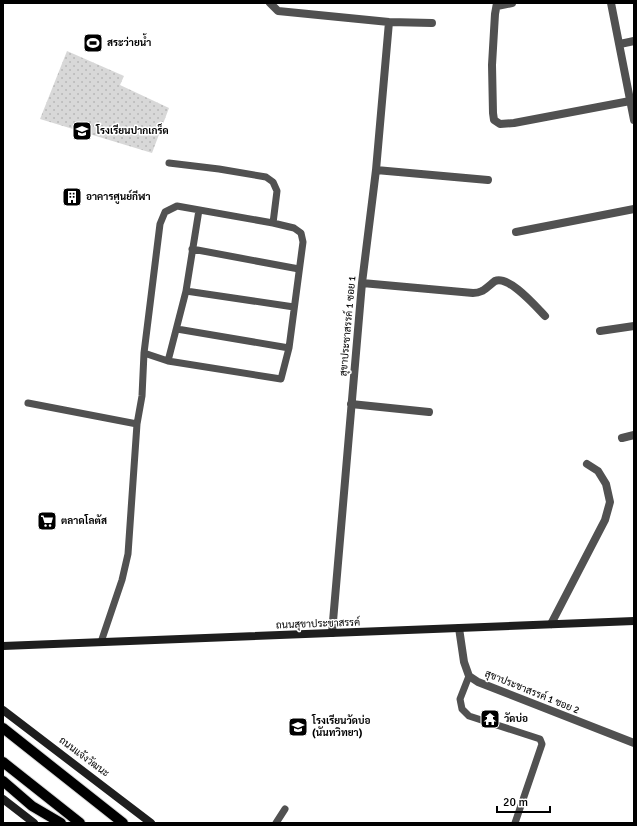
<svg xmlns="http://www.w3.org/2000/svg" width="637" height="826" font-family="Signika,Sarabun,sans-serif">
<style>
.grass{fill:url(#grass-dots)}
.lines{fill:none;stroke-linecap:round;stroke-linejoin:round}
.primary-casing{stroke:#dbdbdb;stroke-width:12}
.lane{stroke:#515151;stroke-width:7}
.street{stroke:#515151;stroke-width:8}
.secondary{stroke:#1e1e1e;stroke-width:8}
.primary{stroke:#000;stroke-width:10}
.labels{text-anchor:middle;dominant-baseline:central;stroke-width:3;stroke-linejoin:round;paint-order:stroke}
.poi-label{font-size:10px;font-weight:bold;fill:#000;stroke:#fff;text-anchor:start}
.street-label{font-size:10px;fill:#000;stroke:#fff}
</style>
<defs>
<pattern id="grass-dots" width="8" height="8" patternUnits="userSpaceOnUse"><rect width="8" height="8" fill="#d8d8d8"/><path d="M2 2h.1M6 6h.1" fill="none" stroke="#b8b8b8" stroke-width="1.8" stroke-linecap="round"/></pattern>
</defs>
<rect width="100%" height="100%" fill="#fff"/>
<path class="grass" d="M67 51 124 76 120 85 169 108 152 153 40 119Z"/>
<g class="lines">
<g class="primary-casing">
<path id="primary" d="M3 728 123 823
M3 762 80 823
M3 781 32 806 61 823"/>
</g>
<path class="lane" d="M192 249 299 269
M186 291 294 307
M177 329 289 348
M144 353 160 224 165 212 177 206 273 223
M168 361 281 379 289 348 303 242 301 233 294 228 273 223 277 191 273 182 266 177 219 169 169 163
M28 403 137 424
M101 642 122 580 128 554 137 424 142 396 144 353 168 361 186 291 199 210
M469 676 460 699 462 709 469 716 540 739 542 744 515 823
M276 823 285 809"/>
<path class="street" d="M270 3 278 11 389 22 432 23
M497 3 495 14 492 65 493 113 494 120 500 124 514 123 630 101
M611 3 634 120
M497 6 512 3
M620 44 634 41
M376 170 488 180
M516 232 634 209
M362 283 473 293C476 293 480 292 482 291 487 288 491 284 495 281 509 275 536 307 545 316
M600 331 634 326
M351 404 429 412
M622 438 634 435
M551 624 605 520 610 502 606 484 598 471 587 464
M459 628 464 662 469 676 478 682 634 743
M332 633 362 283 376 170 389 22"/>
<path class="secondary" d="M3 646 634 621
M3 710 151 823
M3 799 34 823"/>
<use href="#primary" class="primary"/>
</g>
<defs>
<g id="stadium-square" transform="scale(1)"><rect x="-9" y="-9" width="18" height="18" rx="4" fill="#000" stroke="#fff"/><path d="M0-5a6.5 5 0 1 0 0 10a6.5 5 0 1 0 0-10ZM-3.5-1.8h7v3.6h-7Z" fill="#fff"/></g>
<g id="school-square" transform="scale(1)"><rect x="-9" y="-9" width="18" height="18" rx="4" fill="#000" stroke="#fff"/><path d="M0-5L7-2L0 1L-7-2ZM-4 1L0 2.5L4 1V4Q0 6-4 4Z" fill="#fff"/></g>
<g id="building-square" transform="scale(1)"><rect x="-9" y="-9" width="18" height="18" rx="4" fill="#000" stroke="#fff"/><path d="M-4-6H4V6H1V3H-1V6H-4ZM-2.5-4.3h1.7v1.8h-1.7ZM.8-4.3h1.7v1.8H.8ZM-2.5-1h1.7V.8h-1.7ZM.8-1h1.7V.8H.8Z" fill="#fff"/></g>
<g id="supermarket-square" transform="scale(1)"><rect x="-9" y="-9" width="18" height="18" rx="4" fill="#000" stroke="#fff"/><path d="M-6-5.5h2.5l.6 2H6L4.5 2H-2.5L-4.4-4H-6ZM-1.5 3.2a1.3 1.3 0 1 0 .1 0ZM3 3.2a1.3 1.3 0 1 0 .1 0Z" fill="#fff"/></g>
<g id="temple-square" transform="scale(1)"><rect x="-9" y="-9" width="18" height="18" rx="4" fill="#000" stroke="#fff"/><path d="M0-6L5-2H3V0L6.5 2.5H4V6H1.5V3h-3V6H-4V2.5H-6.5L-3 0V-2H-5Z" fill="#fff"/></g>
</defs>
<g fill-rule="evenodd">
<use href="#stadium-square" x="93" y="43"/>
<use href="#school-square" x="82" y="131"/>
<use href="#building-square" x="72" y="197"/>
<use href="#supermarket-square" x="47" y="521"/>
<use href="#temple-square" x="490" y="719"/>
<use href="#school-square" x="298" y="727"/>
</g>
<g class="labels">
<g class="poi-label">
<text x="107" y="43">สระว่ายน้ำ</text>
<text x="96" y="131">โรงเรียนปากเกร็ด</text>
<text x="86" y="197">อาคารศูนย์กีฬา</text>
<text x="61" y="521">ตลาดโลตัส</text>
<text x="504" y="719">วัดบ่อ</text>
<text x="312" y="721">โรงเรียนวัดบ่อ<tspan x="312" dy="12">(นันทวิทยา)</tspan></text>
</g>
<g class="street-label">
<text transform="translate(348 326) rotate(-85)">สุขาประชาสรรค์ 1 ซอย 1</text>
<text transform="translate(318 624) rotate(-2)">ถนนสุขาประชาสรรค์</text>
<text transform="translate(532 692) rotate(22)">สุขาประชาสรรค์ 1 ซอย 2</text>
<text transform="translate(84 757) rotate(37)">ถนนแจ้งวัฒนะ</text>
</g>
</g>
<rect width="637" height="826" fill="none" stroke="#000000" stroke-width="8"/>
<path d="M497 806v6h53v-6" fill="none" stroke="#000000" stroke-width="2"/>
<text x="503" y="806" font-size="12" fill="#000000" stroke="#ffffff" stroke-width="3" paint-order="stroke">20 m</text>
</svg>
